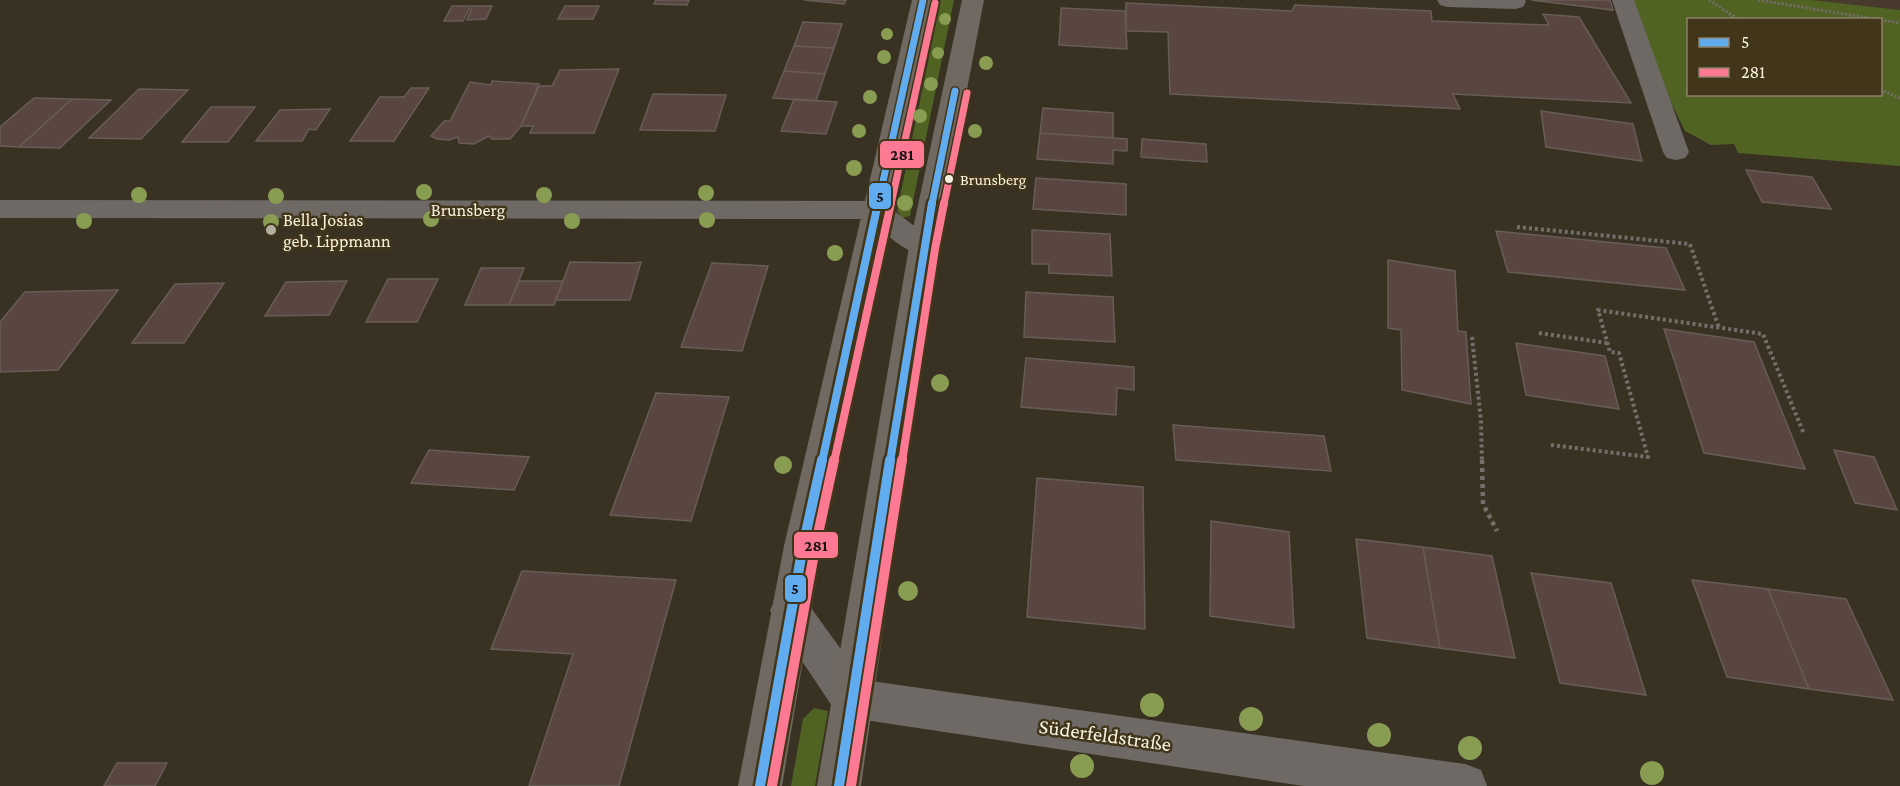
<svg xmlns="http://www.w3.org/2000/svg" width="1900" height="786" font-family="'Crimson Pro',serif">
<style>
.education{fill:#483b2d}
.green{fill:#516323;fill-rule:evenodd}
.building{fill:#5a4640;stroke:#675d56;stroke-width:1.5}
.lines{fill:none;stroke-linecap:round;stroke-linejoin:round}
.path-far2{stroke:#746f6a;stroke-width:3;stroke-dasharray:2 2;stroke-linecap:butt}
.path-far1{stroke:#746f6a;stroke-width:4;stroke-dasharray:3 3;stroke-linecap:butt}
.path{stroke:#746f6a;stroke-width:4.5;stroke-dasharray:4 4;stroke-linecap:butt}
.minor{fill:#6f6966;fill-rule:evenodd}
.major{fill:#706961;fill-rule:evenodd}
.bus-1-far2-casing{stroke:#42361a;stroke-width:10}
.bus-1-far1-casing{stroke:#42361a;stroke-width:13}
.bus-1-casing{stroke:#42361a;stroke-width:15}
.bus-2-far2-casing{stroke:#42361a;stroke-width:10}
.bus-2-far1-casing{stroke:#42361a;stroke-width:13}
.bus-2-casing{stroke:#42361a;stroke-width:15}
.bus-1-far2{stroke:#60acee;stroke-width:7}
.bus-1-far1{stroke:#60acee;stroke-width:8}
.bus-1{stroke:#60acee;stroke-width:10}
.bus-2-far2{stroke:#fe7a93;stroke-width:7}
.bus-2-far1{stroke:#fe7a93;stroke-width:8}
.bus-2{stroke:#fe7a93;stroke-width:10}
.tree{fill:#889c52}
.bus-dot{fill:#faf2e2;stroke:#42361a;stroke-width:2}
.poi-dot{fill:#b6af9f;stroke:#42361a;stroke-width:2}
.labels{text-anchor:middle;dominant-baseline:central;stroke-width:5;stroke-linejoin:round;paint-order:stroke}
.bus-label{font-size:16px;fill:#faf2e2;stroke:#42361a;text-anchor:start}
.street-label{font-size:18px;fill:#faf2e2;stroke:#42361a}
.poi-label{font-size:18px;fill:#faf2e2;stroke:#42361a;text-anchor:start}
.near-street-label{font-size:21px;fill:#faf2e2;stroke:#42361a}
.line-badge{stroke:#42361a;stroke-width:2}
.pale-badge-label{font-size:16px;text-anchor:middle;font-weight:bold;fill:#111}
</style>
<rect width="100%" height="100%" fill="#393223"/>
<path class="education" d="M1812 0H1900V10Z"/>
<path class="green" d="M941 0H954L910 216 902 218 897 211Z
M1621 0H1812L1900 10V166L1738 153 1734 144 1711 145 1685 131ZM1688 20H1880V94H1688Z
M814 708 828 711 815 786H791L803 719Z"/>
<path class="building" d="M656 0H689L687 5 654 4Z
M804 0H846L844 4Z
M1531 0H1610L1613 10Z
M1126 3 1292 11 1295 5 1431 11 1432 21 1549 25 1543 14 1579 17 1631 103 1453 94 1460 109 1170 94 1168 32 1126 31Z
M452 6H471L463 21H444Z
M473 6H492L486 19 467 20Z
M565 6H599L593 19H558Z
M1061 8 1125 11 1127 49 1059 45Z
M803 22 842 24 834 48 794 46Z
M794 46 834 48 825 74 784 71Z
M619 69 594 133H530L533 126H521L539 86H552L560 70Z
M784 71 825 74 816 101 773 98Z
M492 81 539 84 521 126 510 139H492L489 136 474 144 459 143 458 137 449 140 437 139 431 136 444 121H450L470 82 491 85Z
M411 88H429L394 141H350L380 97H404Z
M139 89 188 90 141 139 89 138Z
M653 94 726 95 715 131 640 130Z
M34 98 72 99 19 147 0 146V127Z
M72 99 111 100 60 148 19 147Z
M794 99 837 102 826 134 781 131Z
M211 107H255L228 142H182Z
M1043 108 1113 113V138L1040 133Z
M330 109 316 130 309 129 302 141H256L280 110Z
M1541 111 1633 124 1642 161 1546 147Z
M1040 133 1127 139V151L1113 150V164L1037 159Z
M1142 139 1206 144 1207 162 1141 157Z
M1746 170 1812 177 1831 209 1762 202Z
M1036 178 1126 184V215L1033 209Z
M1032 230 1110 234 1112 276 1049 273V264H1032Z
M1496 231 1666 248 1685 290 1508 272Z
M1388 260 1455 271 1458 331 1466 332 1471 404 1402 390 1401 330 1388 328Z
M570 262 632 263 641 262 630 300H556Z
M712 263 768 266 742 351 681 347Z
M481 268H524L509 305H465Z
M388 279H438L417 322H366Z
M347 281 329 315 265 316 286 282Z
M519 281H563L554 305H509Z
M224 283 184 343H132L175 284Z
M118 290 58 370 0 372V322L25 292Z
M1026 292 1113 297 1115 342 1024 337Z
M1664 329 1754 342 1805 469 1704 453Z
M1516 343 1605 356 1619 409 1526 395Z
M1026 358 1134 367V390L1117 388 1116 415 1021 407Z
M656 393 729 397 691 521 610 515Z
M1173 425 1324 436 1331 471 1176 460Z
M429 450 529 457 514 490 411 483Z
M1834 450 1874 457 1897 510 1855 503Z
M1037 478 1143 487 1145 629 1027 617Z
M1211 521 1289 532 1294 628 1210 616Z
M1356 539 1423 547 1440 648 1367 638Z
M1423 547 1492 556 1515 658 1440 648Z
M522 571 676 580 619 786H529L573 654 491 649Z
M1531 573 1611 583 1646 695 1560 683Z
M1692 580 1768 589 1809 689 1727 677Z
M1768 589 1846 599 1893 700 1809 689Z
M117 763H167L155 786H104Z"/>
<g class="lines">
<path class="path-far2" d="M1709 0 1739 20
M1758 0 1900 23
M1880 90 1900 98"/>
<path class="path-far1" d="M1517 227 1690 244 1719 328
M1539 333 1607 343
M1472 337 1481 421 1482 462
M1551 445 1648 457 1619 353 1610 352 1598 310 1763 334 1804 434"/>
<path class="path" d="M1482 460 1483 504 1497 531"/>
<path class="minor" d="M1437 0H1525L1526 2 1523 7 1515 9 1448 7 1440 5Z
M1612 0H1634L1689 152 1685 158 1676 160 1667 158 1663 152Z
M0 200 875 201 885 204 933 240 937 247 933 254C909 260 887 233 868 219L0 218Z
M790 593 804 598 863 680 1465 764 1481 770 1487 786H1304L851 718 836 712 776 622 770 610 776 598Z"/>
<path class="major" d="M912 0H934L822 546 782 786H738L784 546Z
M962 0H984L937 247 861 786H817L909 247Z"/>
<g class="bus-1-far2-casing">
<path id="bus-1-far2" d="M878 204 923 0
M932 204 955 91"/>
</g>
<g class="bus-1-far1-casing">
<path id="bus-1-far1" d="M822 462 878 203
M890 462 932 203"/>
</g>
<g class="bus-1-casing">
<path id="bus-1" d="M760 786 803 546 822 460
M839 786 890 460"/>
</g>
<g class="bus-2-far2-casing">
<path id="bus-2-far2" d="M891 204 935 3
M944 204 967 93"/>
</g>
<g class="bus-2-far1-casing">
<path id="bus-2-far1" d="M834 462 891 203
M902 462 935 249 944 203"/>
</g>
<g class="bus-2-casing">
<path id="bus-2" d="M772 786 815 548 834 460
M851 786 902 460"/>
</g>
<use href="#bus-1-far2" class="bus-1-far2"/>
<use href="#bus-1-far1" class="bus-1-far1"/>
<use href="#bus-1" class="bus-1"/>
<use href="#bus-2-far2" class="bus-2-far2"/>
<use href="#bus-2-far1" class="bus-2-far1"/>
<use href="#bus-2" class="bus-2"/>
</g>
<g class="tree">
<circle cx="945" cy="19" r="6"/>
<circle cx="887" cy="34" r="6"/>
<circle cx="938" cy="53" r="6"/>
<circle cx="884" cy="57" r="7"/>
<circle cx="986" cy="63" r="7"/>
<circle cx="931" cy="84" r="7"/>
<circle cx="870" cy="97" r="7"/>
<circle cx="920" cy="116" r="7"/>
<circle cx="859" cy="131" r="7"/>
<circle cx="975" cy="131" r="7"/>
<circle cx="916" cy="157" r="8"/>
<circle cx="854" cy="168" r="8"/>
<circle cx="424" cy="192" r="8"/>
<circle cx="706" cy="193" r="8"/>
<circle cx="139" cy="195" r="8"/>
<circle cx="544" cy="195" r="8"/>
<circle cx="276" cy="196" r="8"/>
<circle cx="905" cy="203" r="8"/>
<circle cx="431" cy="219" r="8"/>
<circle cx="707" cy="220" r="8"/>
<circle cx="84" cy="221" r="8"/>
<circle cx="572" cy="221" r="8"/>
<circle cx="271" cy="222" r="8"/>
<circle cx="835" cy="253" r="8"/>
<circle cx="940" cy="383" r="9"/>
<circle cx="783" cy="465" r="9"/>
<circle cx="908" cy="591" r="10"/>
<circle cx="1152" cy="705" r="12"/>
<circle cx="1251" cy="719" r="12"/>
<circle cx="1379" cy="735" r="12"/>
<circle cx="1470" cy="748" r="12"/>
<circle cx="1082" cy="766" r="12"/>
<circle cx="1652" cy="773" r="12"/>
</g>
<circle class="bus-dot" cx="949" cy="179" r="5"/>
<circle class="poi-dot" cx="271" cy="230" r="6"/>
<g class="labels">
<g class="bus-label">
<text x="960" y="179">Brunsberg</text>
</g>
<g class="street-label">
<text x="468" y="210">Brunsberg</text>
</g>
<g class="poi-label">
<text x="283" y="220">Bella Josias<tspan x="283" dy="21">geb. Lippmann</tspan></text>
</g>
<g class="near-street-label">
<text transform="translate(1105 735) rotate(8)">Süderfeldstraße</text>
</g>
</g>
<g class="line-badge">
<rect x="879" y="140" width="46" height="29" rx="6" fill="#fe7a93"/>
<rect x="868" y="182" width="24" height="28" rx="6" fill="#60acee"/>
<rect x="793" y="531" width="46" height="28" rx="6" fill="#fe7a93"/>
<rect x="784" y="574" width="23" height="29" rx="6" fill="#60acee"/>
</g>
<g class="pale-badge-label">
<text x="902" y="160">281</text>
<text x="880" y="202">5</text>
<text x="816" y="551">281</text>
<text x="795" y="594">5</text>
</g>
<rect x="1687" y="18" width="195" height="78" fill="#42361a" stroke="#8c816a" stroke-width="1.5"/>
<rect x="1699" y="38" width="30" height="9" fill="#60acee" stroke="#8c816a" stroke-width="1.5"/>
<text x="1741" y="48" font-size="18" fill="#faf2e2">5</text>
<rect x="1699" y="68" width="30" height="9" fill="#fe7a93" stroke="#8c816a" stroke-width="1.5"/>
<text x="1741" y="78" font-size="18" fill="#faf2e2">281</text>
</svg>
